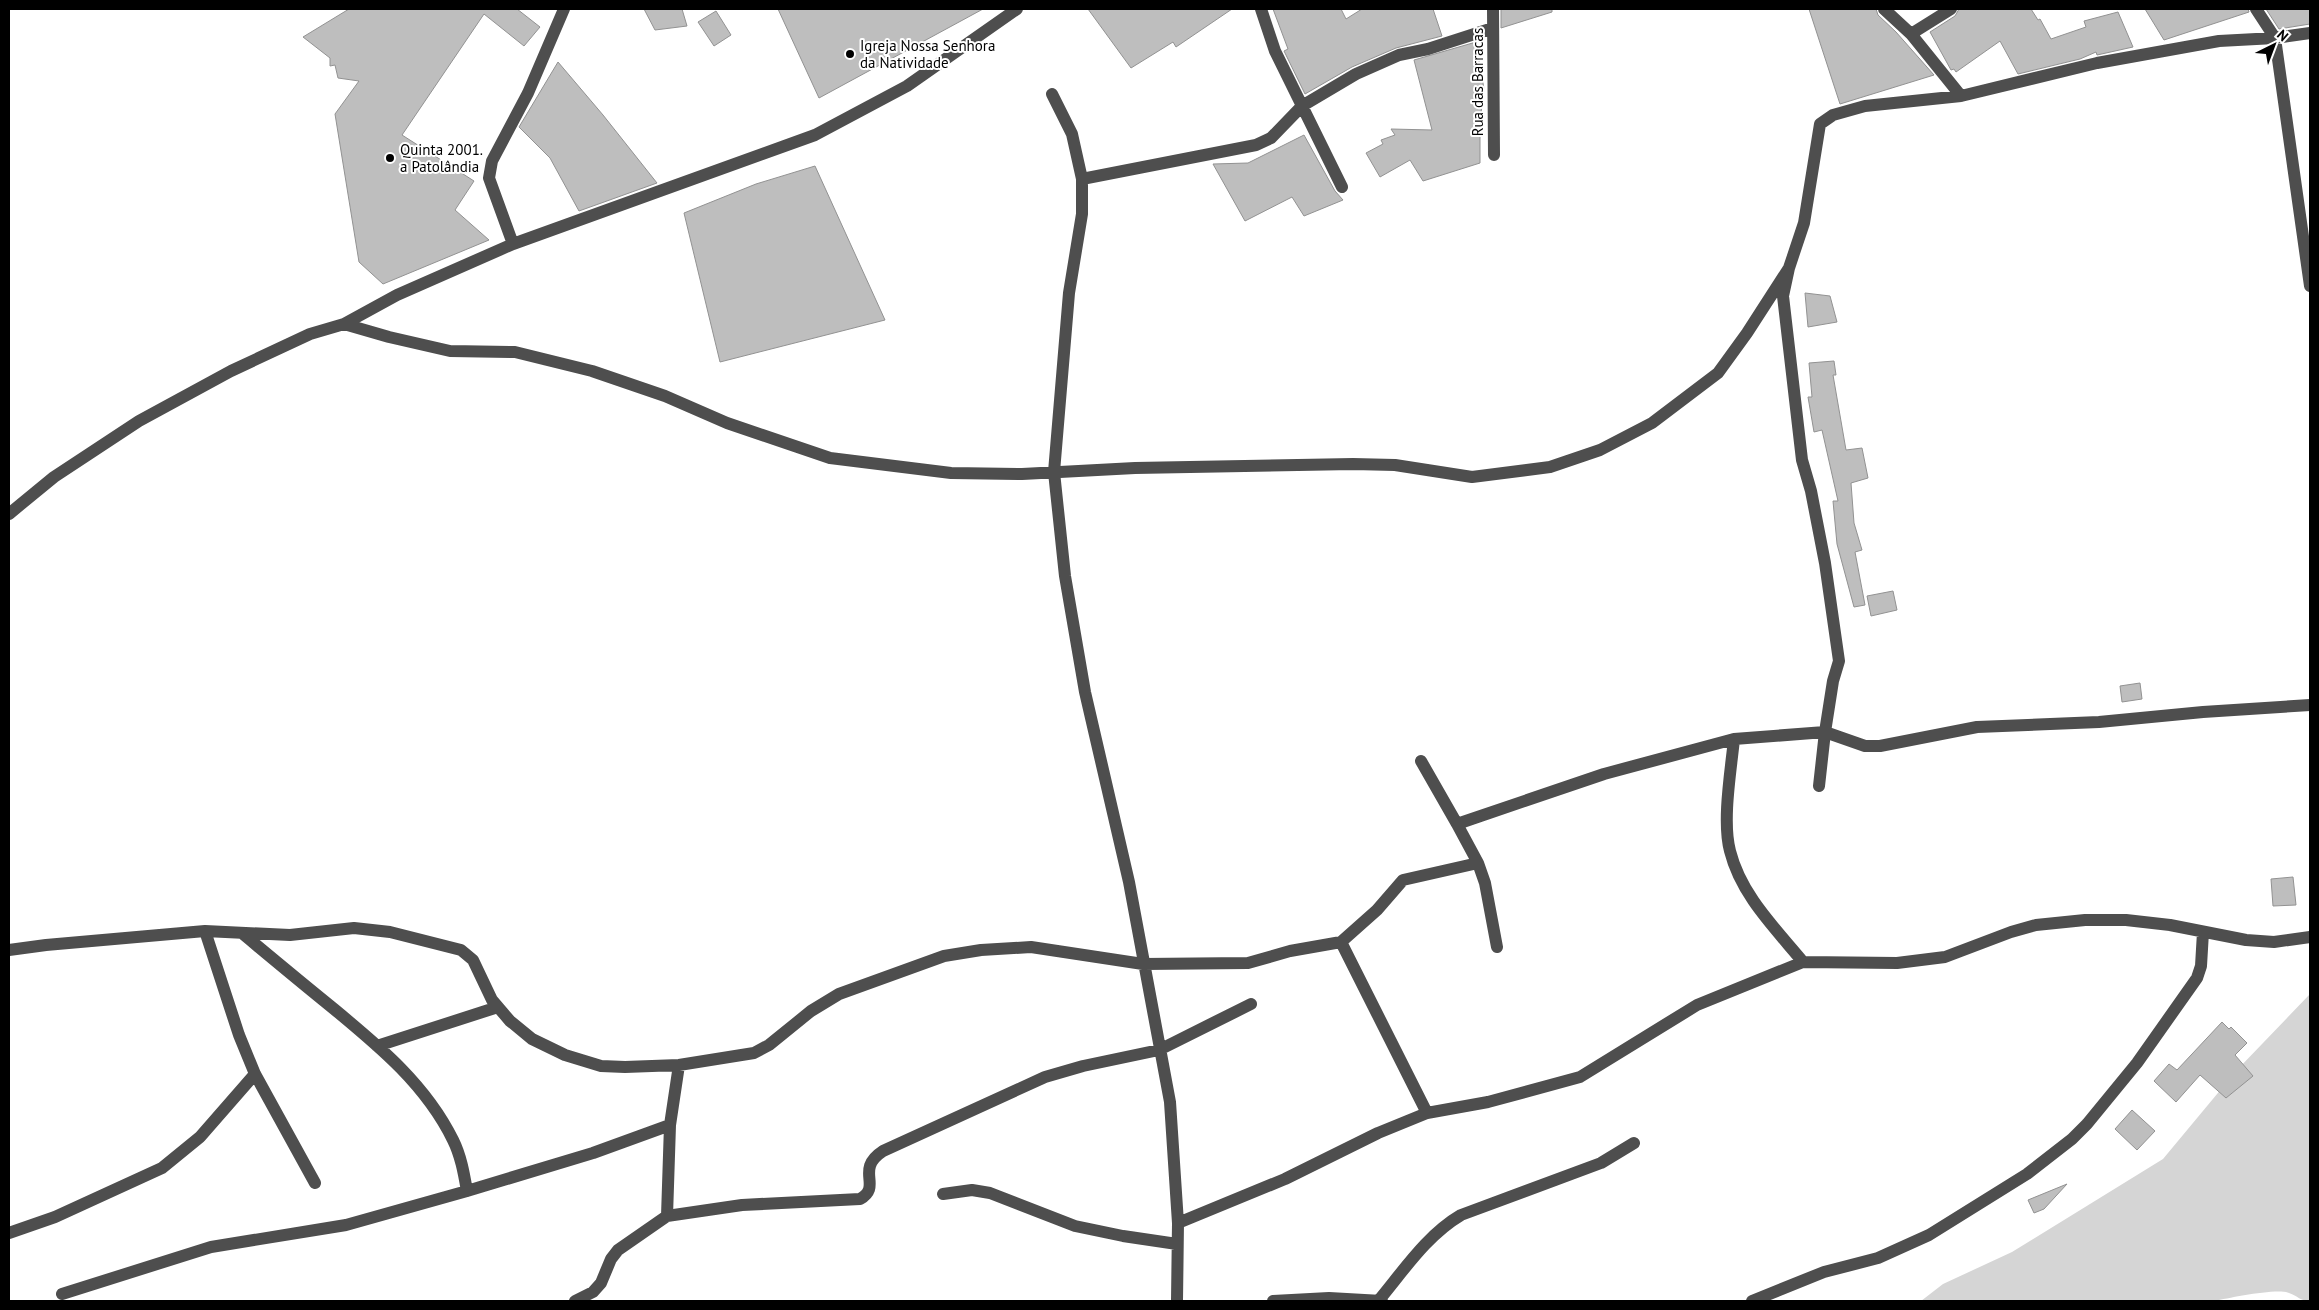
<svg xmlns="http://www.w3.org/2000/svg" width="2319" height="1310" font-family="'PT Sans',sans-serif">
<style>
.green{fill:#d5d5d5}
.building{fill:#bebebe;stroke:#929292}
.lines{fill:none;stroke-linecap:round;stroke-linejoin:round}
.minor{stroke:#4e4e4e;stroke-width:12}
.poi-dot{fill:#000;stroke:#fff;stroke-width:2}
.labels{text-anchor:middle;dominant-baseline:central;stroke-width:4;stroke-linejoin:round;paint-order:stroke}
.poi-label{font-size:15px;fill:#000;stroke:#fff;text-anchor:start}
.street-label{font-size:15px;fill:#000;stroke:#fff}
</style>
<rect width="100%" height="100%" fill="#fff"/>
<path class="green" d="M2310 994V1301C2300 1301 2298 1296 2289 1293 2277 1288 2229 1298 2215 1301H1921L1943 1284 2012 1252 2163 1159 2237 1070Z"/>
<path class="building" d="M349 9H517L540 27 524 46 484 14 402 135 474 181 455 210 489 240 383 284 359 262 335 114 359 81 338 78 335 65 330 66V58L303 37Z
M644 9H682L687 26 655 30Z
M778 9H983L819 98Z
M1088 9H1232L1176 47 1173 42 1131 68Z
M1273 9H1341L1346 19 1362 9H1433L1442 36 1396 48 1352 67 1305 94 1284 51 1288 49Z
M1501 9H1552V12L1501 28Z
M1809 9H1876L1878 15 1896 32 1934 75 1840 104Z
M1959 9H2031L2038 20 2040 19 2051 39 2086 27 2084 21 2118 12 2133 47 2097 55 2096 52 2080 59 2018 74 2000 41 1956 72 1954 69 1951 70 1930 32 1955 16Z
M2145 9H2248L2249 12 2164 40Z
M2266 9H2310V24L2279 29Z
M716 11 731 35 714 46 698 22Z
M1476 42 1484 89 1480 121V163L1423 181 1410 160 1380 177 1366 153 1383 144 1381 140 1395 135 1391 129 1432 130 1414 60Z
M558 62 603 115 657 183 579 211 550 158 519 127Z
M1304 135 1335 191 1343 200 1304 216 1292 197 1245 221 1213 164 1248 163Z
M815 166 885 320 720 362 684 213 756 184Z
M1805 293 1830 296 1837 322 1808 327Z
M1834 361 1836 375H1833L1846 450 1862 448 1868 478 1851 483 1854 523 1862 550 1855 552 1865 605 1854 607 1837 544 1833 501H1838L1822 430 1814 432 1808 397H1812L1809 363Z
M1893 591 1897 610 1871 616 1867 596Z
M2140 683 2142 699 2122 702 2120 686Z
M2293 877 2296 905 2273 906 2271 879Z
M2222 1022 2229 1029 2231 1027 2247 1043 2235 1055 2253 1076 2226 1098 2200 1075 2176 1102 2154 1081 2169 1064 2177 1070Z
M2132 1110 2155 1131 2137 1150 2115 1129Z
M2067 1184 2044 1209 2034 1213 2028 1200Z"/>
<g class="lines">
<path class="minor" d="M1261 9 1275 51 1342 187
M1493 9 1494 155
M1884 9 1911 34 1961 96
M2256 9 2275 38 2310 286
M1911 34 1951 9
M1052 94 1072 134 1082 179V214L1069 293 1054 472 1065 576 1085 692 1129 882 1170 1102 1178 1223 1177 1301
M1082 179 1256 145 1271 138 1302 106 1356 74 1399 55 1428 49 1493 28
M513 244 489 178 492 161 528 93 564 9
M344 324 389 337 450 351 515 352 592 371 665 396 727 423 830 458 951 473 1022 474 1135 468 1353 464 1395 465 1472 477 1550 467 1600 450 1652 423 1718 373 1747 333 1789 268
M9 514 54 477 139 421 231 371 310 334 344 324 397 295 513 244 815 135 907 86 1017 9
M1734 739C1731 770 1722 821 1730 851 1741 895 1775 928 1803 962
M1421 761 1457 824
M1819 786 1825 732 1833 681 1839 661 1825 563 1811 491 1802 460 1783 296 1789 268 1804 223 1820 124 1833 115 1865 106 1961 96 2097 63 2219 41 2275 38 2310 33
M205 931 239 1035 255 1074 315 1183
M243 934C273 959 303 984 334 1009 380 1047 426 1085 453 1140 461 1156 464 1174 467 1191
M1341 942 1427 1113
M1497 947 1485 883 1478 863 1457 824 1604 774 1734 739 1825 732 1865 746H1880L1977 727 2099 722 2203 712 2310 705
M9 950 46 945 205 931 290 935 354 928 390 932 461 950 473 960 492 1000 510 1021 532 1039 565 1055 601 1066 625 1067 679 1065 754 1053 769 1045 811 1011 839 994 944 956 981 950 1031 947 1143 964 1248 963 1290 951 1341 942 1377 910 1403 880 1478 863
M377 1046 498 1007
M943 1194 972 1190 990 1193 1075 1226 1123 1236 1177 1244
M667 1216 670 1125 679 1065
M1178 1223 1285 1179 1378 1133 1427 1113 1488 1102 1580 1077 1697 1005 1803 962 1897 963 1945 957 2011 932 2036 925 2085 920H2126L2170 925 2246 940 2274 942 2310 937
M9 1233 55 1217 162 1168 200 1137 255 1074
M62 1294 211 1247 346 1225 467 1191 593 1153 670 1125
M1379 1300C1404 1270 1427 1235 1461 1215L1601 1163 1634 1143
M575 1301 593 1292 601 1283 611 1259 618 1250 667 1216 742 1205 860 1199C883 1186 854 1170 883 1151L1045 1077 1083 1066 1159 1050 1251 1004
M1273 1301 1329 1298 1382 1301
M1752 1301 1824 1272 1878 1258 1929 1235 2027 1174 2072 1139 2087 1124 2137 1063 2197 978 2201 966 2203 932"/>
</g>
<g class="poi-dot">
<circle cx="850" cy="54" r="5"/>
<circle cx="390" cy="158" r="5"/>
</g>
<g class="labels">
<g class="poi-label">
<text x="860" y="45">Igreja Nossa Senhora<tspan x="860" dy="17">da Natividade</tspan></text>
<text x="400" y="149">Quinta 2001.<tspan x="400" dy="17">a Patolândia</tspan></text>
</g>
<g class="street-label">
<text transform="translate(1477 82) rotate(-90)">Rua das Barracas</text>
</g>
</g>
<rect width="2319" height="1310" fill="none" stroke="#000000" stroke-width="20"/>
<g transform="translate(2274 45) rotate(42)" stroke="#ffffff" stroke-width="4" paint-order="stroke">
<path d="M0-4L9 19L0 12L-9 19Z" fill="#000000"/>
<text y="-8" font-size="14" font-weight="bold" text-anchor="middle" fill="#000000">N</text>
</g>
</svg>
